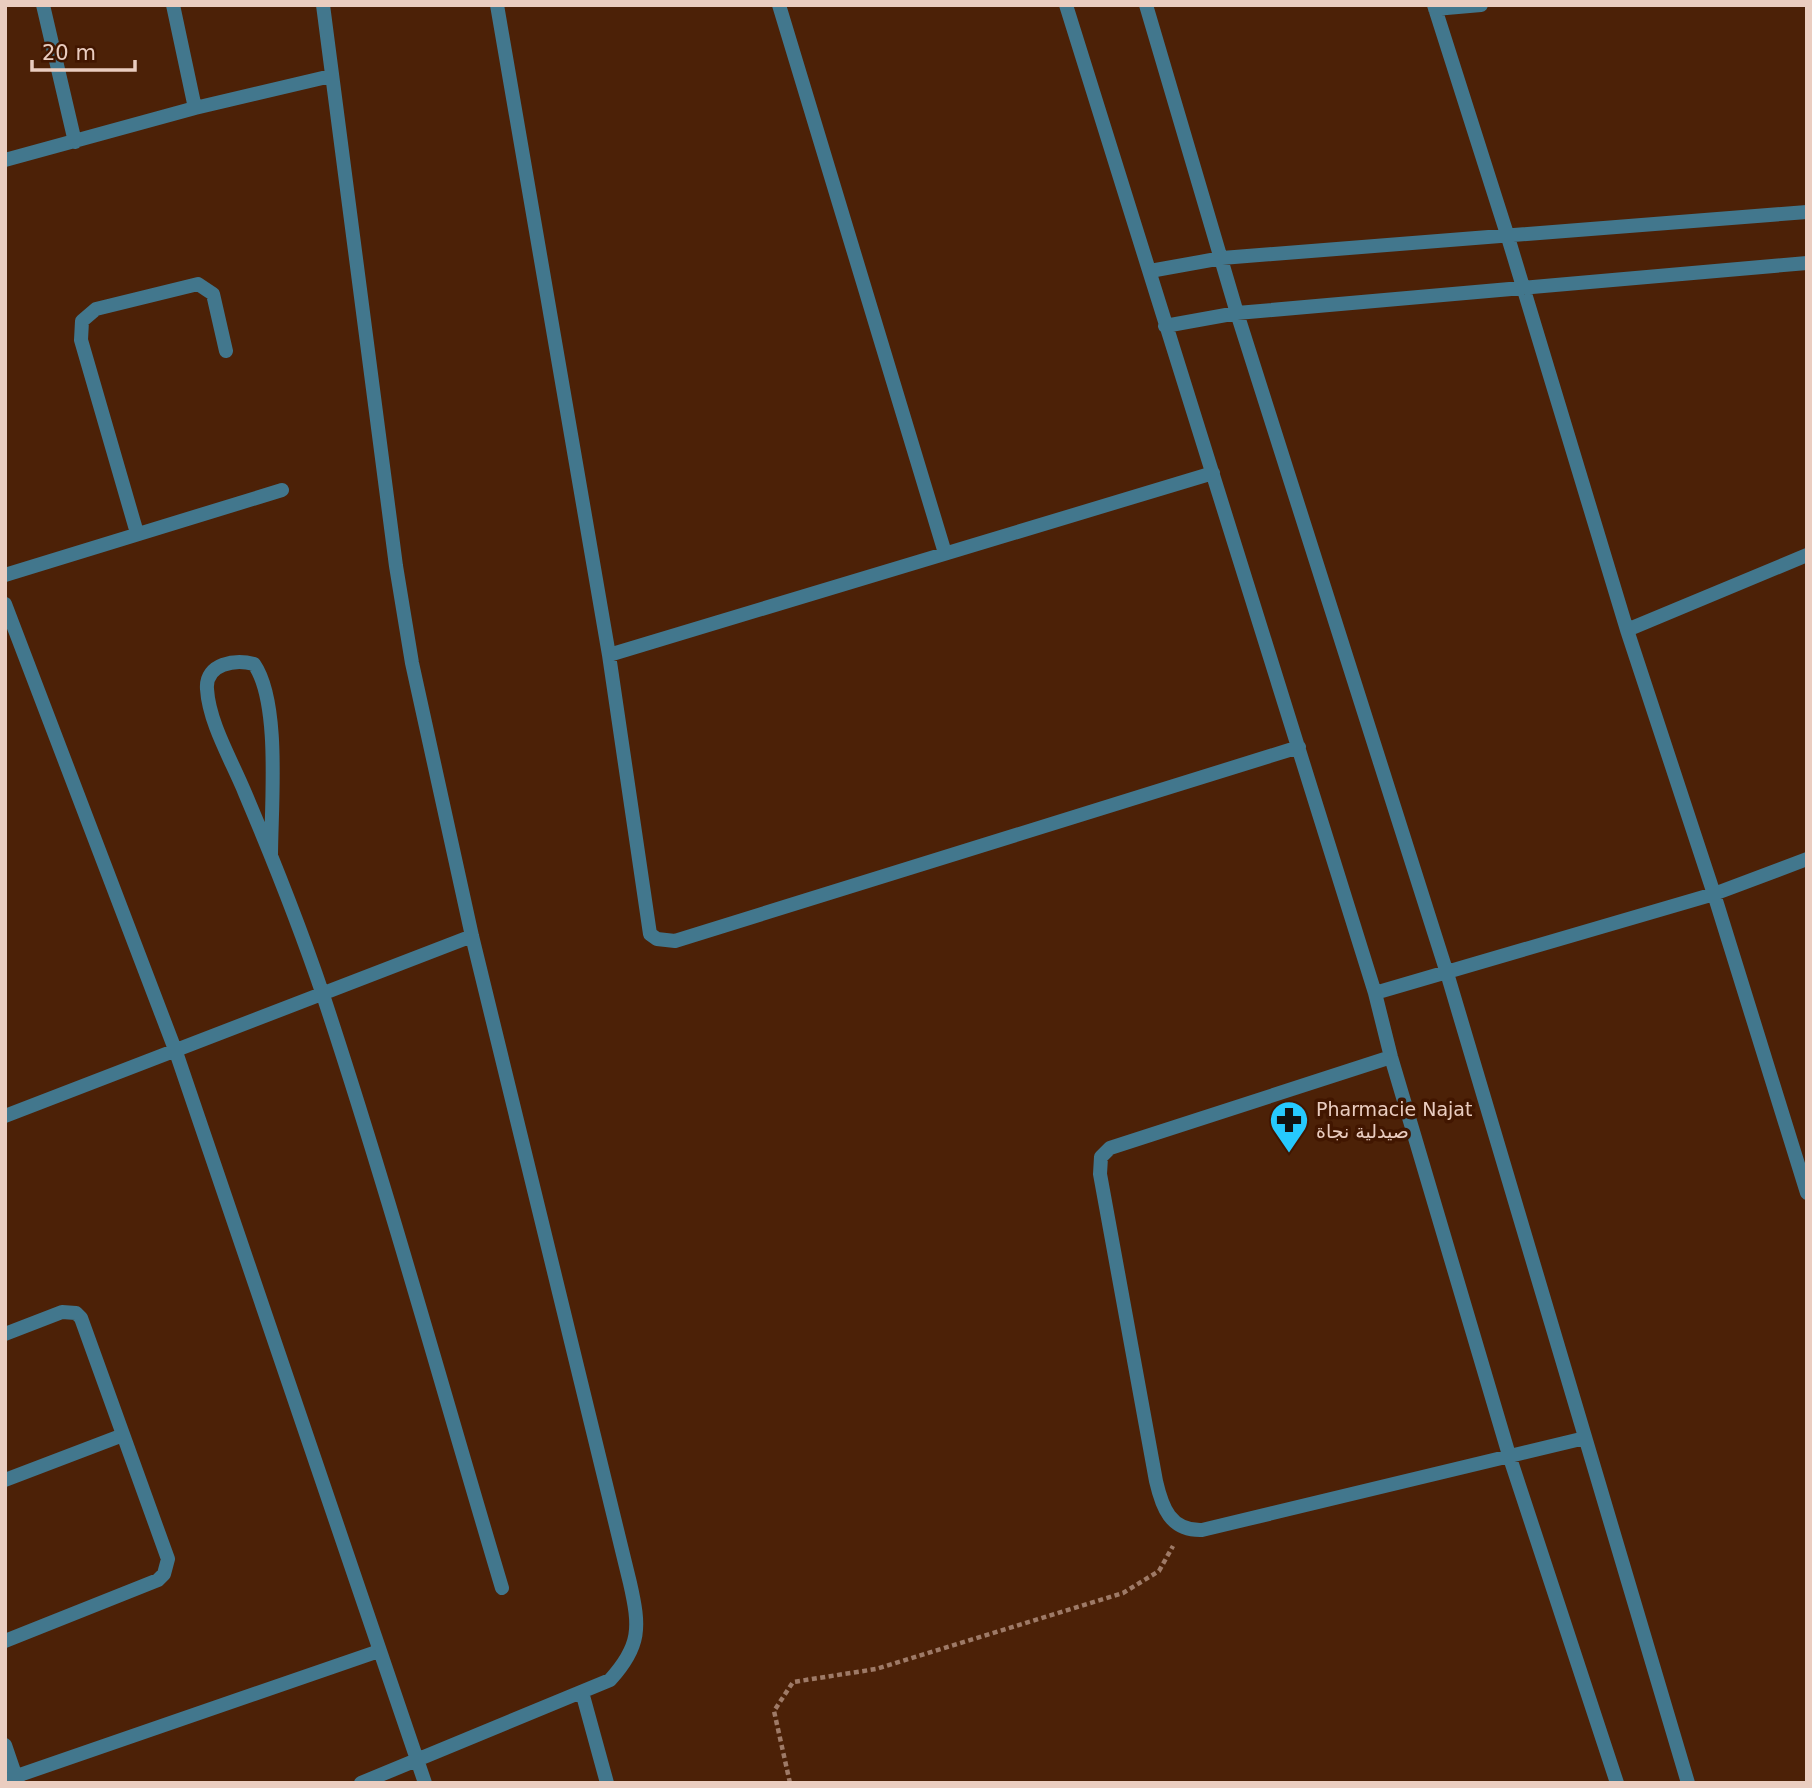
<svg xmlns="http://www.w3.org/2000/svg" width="1812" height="1788" font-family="'DejaVu Sans',Vazirmatn,sans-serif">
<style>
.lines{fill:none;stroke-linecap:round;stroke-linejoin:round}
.path{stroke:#9e7a67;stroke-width:4.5;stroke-dasharray:5 3.5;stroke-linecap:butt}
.minor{stroke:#42778d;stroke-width:14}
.labels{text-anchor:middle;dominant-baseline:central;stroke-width:7;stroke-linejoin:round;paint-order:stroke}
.poi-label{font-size:19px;fill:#eacdc0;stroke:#411600;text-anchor:start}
</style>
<rect width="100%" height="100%" fill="#4c2107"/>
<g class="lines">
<path class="path" d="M790 1783 774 1711 793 1682 876 1669 1123 1593 1159 1571 1173 1546"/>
<path class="minor" d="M43 5 75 142
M173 5 195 108
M323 5 396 566 412 663 472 936 630 1583C640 1627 641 1646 610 1680L361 1783
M497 5 609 655 650 934 657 939 675 941 1299 747
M779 5 945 553
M1066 5 1375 993 1391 1057 1509 1455 1617 1783
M1146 5 1237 313 1447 973 1688 1783
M1434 5 1507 234 1627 630 1714 894 1807 1193
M1435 9 1481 5
M5 160 195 108 331 76
M1150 271 1222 258 1807 212
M1165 326 1237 313 1807 263
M137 533 81 340 82 321 96 309 198 284 213 294 226 351
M5 575 282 490
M5 604 176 1052 425 1783
M1627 630 1807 555
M609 655 1213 473
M271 856C271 807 281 703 254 664 236 659 205 663 207 689 209 723 232 761 245 793 273 859 300 927 323 995 388 1191 443 1391 502 1588
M1375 993 1714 894 1807 859
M1391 1057 1110 1148 1101 1157 1100 1174 1156 1481C1162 1507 1170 1531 1202 1530L1585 1438
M5 1116 472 936
M5 1334 62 1312 76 1313 81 1318 168 1559 164 1574 158 1580 5 1641
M5 1480 123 1435
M582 1692 607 1783
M5 1745 18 1783
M5 1780 379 1651"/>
</g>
<defs>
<g id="pharmacy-pin" transform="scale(2.0125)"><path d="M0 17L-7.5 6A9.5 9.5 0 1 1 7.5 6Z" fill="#26c9fe" stroke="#411600"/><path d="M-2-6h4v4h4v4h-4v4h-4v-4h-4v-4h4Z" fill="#111"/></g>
</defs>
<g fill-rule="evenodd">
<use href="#pharmacy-pin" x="1289" y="1120"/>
</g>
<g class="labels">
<g class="poi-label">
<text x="1316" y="1109">Pharmacie Najat<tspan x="1316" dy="22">صيدلية نجاة</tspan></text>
</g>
</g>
<rect width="1812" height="1788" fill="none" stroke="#eacdc0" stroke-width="14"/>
<path d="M32 60v10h103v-10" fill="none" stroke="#eacdc0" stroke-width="3.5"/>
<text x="42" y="60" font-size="21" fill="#eacdc0" stroke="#411600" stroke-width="5" paint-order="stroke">20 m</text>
</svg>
